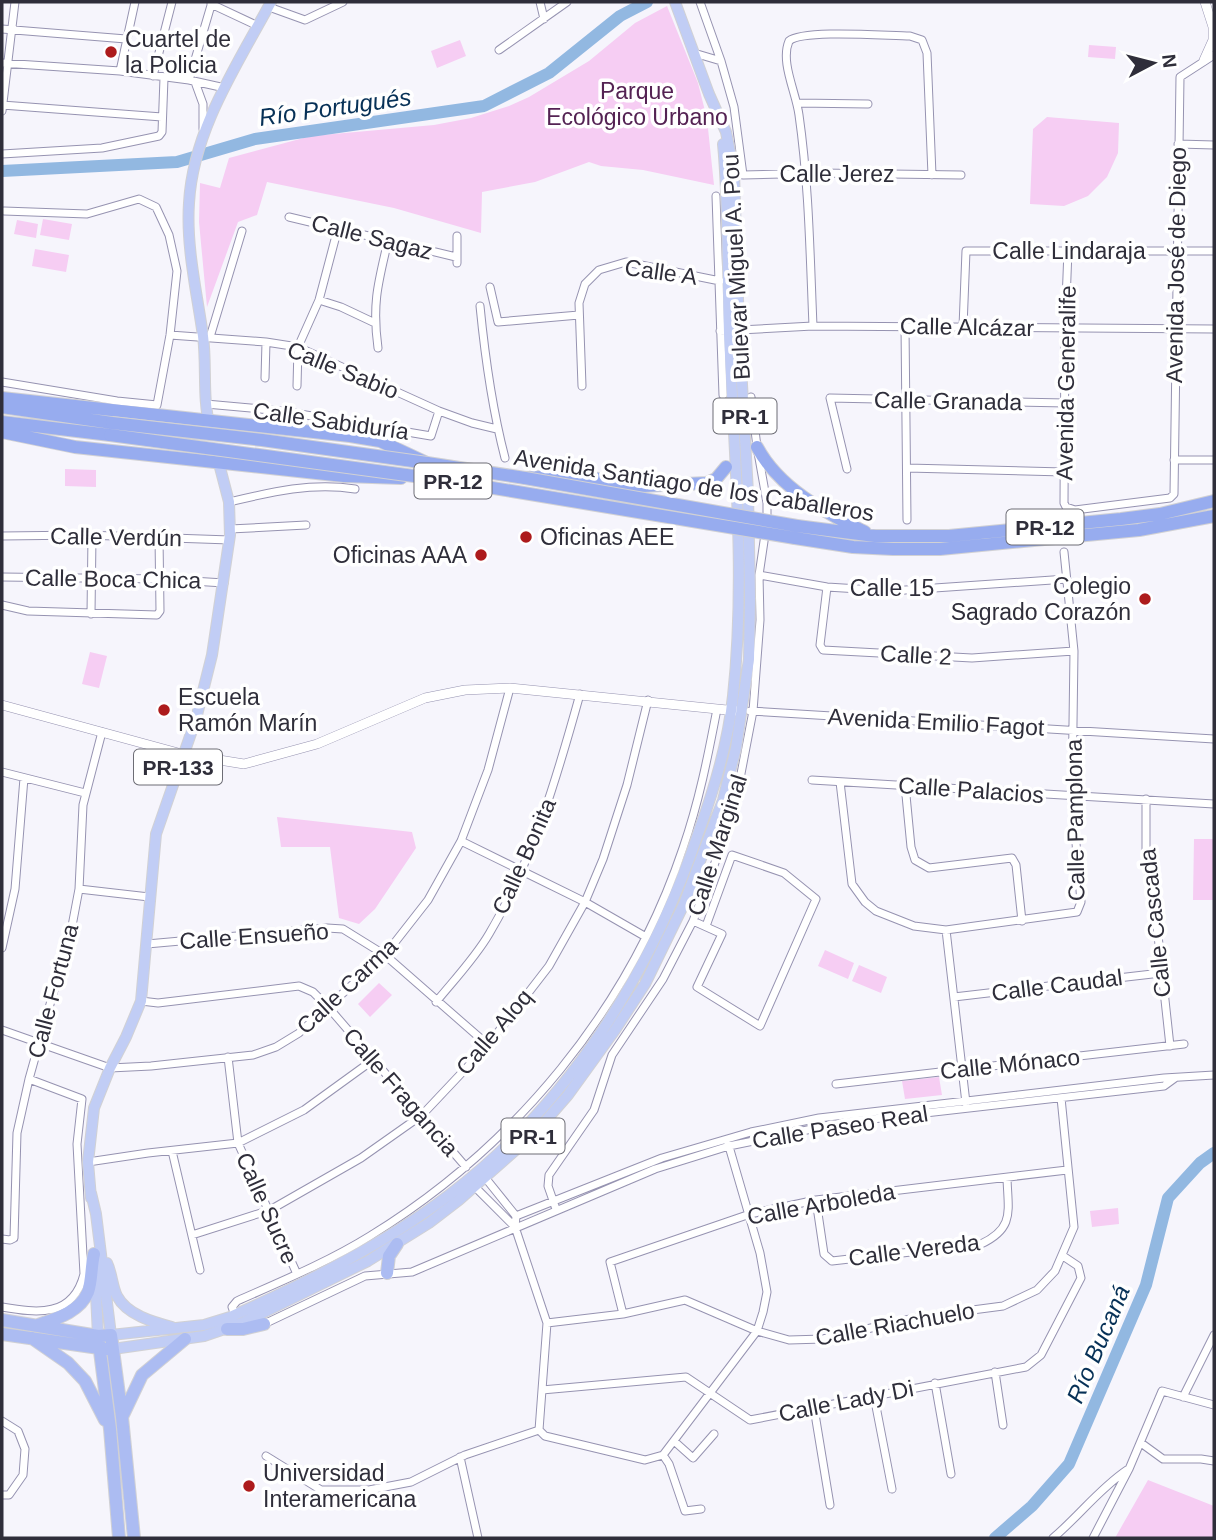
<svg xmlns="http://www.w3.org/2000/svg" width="1216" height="1540" font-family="Helvetica,sans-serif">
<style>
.green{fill:#f6cdf3}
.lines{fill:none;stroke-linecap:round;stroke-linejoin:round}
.river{stroke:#92b8e1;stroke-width:12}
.minor-casing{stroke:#9693b1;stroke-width:9}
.tertiary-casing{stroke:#9693b1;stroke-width:10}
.primary-casing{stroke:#d1d1d4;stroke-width:12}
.trunk-casing{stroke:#d1d1d4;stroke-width:14}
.motorway-casing{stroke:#d1d1d4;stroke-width:14}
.minor{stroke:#fff;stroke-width:7}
.tertiary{stroke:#fff;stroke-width:9}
.primary{stroke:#c1cdf5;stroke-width:10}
.trunk{stroke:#acbcf2;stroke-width:12}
.motorway{stroke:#97acef;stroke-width:12}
.motorway-bridge-casing{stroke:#d1d1d4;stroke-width:14;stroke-linecap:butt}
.motorway-bridge{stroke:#97acef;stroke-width:12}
.poi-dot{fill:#ad1b1c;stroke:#fff;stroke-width:2.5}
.labels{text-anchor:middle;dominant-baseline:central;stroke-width:7;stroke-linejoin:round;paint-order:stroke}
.shield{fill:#fff;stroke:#6d6d75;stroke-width:2}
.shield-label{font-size:21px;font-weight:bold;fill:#2f2e3a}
.poi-label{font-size:23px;fill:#2f2e3a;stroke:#fff;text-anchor:start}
.park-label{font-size:23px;fill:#542253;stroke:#fff}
.street-label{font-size:23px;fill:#2f2e3a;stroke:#fff}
.water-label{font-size:24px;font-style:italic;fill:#073157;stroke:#fff}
</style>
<rect width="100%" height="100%" fill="#f6f5fc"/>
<path class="green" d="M667 6 698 83 707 119 714 185 643 170 601 166 589 162 535 182 482 192 481 233 394 208 267 182 257 215 238 222 207 307 199 222 200 183 220 188 229 158 311 136 434 125 471 118 509 106 529 97 589 61 635 23Z
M460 40 466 56 437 68 431 51Z
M1089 45 1116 47 1115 59 1088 57Z
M1047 117 1119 123 1118 153 1107 177 1088 196 1064 206 1030 204 1033 129Z
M43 219 72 224 69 240 40 235Z
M17 220 38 224 36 238 14 234Z
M35 249 69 255 66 272 32 266Z
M65 469 96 470V487L65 486Z
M90 652 107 656 99 688 82 684Z
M277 817 412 832 416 848 375 909 359 924 339 918 330 847H281Z
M1194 839H1214V900H1193Z
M825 950 854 963 848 979 818 966Z
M859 965 887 977 881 993 852 981Z
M379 983 392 995 370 1017 358 1004Z
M939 1077 942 1095 905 1099 902 1081Z
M1118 1208 1119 1224 1092 1227 1090 1211Z
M1148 1480 1214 1506 1213 1538H1115Z"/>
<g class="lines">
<path class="river" d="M2 171 177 162 255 139 484 106 549 73 620 16 647 2
M995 1538 1032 1506 1069 1464 1146 1285 1168 1198 1200 1163 1214 1153"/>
<g class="minor-casing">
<path id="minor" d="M540 2 544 19
M700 2 721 61 734 107 743 175 821 173 961 175
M211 4 258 26
M269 7 305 20 343 2
M2 29 126 39
M499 50 567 2
M694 53 721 61
M2 63 120 71 189 80 225 88
M120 71 135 2
M153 76 172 2
M189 80 212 2
M195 82 203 104V129
M798 103 868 104
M2 105 162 117
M2 111 15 2
M1178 144 1214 145
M2 154 102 148 159 136 162 132 164 78
M716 196 723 395
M289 217 456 257
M457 236V263
M1068 250 1065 328 1064 503 1066 507 1075 510 1170 498 1174 494 1180 77 1214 55
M490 287 498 322 579 315
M319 300 341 307 375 323
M480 306C485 357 492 408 505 458
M813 326C810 255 809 185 799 115 796 92 780 62 789 41 803 29 888 36 910 36L922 40 927 53 932 175
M905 326 907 520
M963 327 966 251H1214
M720 331 813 326 1214 329
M170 335 266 342 298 347 439 411 472 423 497 429
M210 337 242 231
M378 348C372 304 378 283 388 241
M265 378 266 342
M2 382 117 401 157 405 170 335 177 271 169 235 156 207 139 199 87 214 4 211
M297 386 298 347 319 300 338 228
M582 386 579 303 585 284 599 270 626 262 720 281
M206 404 282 411 431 436 439 411
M1174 460H1214
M907 468 1064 472
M847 469 830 398 1066 403
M229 502C271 492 312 482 355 489
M230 529 306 525
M2 536 85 535 230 540
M759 575 827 587 891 591 1067 579
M2 577 160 579 224 583
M827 587 820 645 823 650 972 658 1074 651
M2 605 28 611 157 615 160 611 159 537
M91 614 92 536
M750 711 1214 739
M2 772 85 793
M812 780 1214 804
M840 782 852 884 865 902 876 911 914 926 946 930 1077 912 1081 902 1072 796 1074 651 1064 552
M905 785 911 847 915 860 929 868 1012 858 1016 865 1022 921
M1146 799V858L1156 917 1170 1046
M461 841 585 902 646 937
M79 889 149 897
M693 921 722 934 697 987 760 1026 816 899 784 873 732 855 706 926
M946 930 966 1103
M147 944 327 928 343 929 385 955 488 1045
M2 948 15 889 24 778
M954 997 1161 973
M141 1001 158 1003 299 986 313 992 329 1008 466 1167
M436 1002C454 980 475 958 489 934 533 860 557 777 580 694
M2 1030 110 1068 151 1066 253 1055 276 1047 299 1033 385 955 428 900 461 841 488 770 510 688
M228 1057 238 1143 297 1274
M836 1084 1184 1044
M172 1151 200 1270
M88 1162 148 1153 238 1143 304 1110 373 1060
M483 1175 516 1216 515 1227 547 1323 539 1430
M474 1186 515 1227
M816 1200 824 1254 832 1261 981 1244C1015 1228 1008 1211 1007 1178
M556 1209 548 1186 549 1175 594 1110 612 1055 663 979 693 921 722 844 739 784 753 711 760 620 759 575 767 521V503L757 447 751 397
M516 1216 662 1158 751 1132 819 1118 1164 1078 1214 1075
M192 1235 270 1210 361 1158 422 1115 488 1045 549 966 585 902 603 859 627 785 648 700
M2 1239 10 1240 14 1238 17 1133 29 1079 72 926 79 889 83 805 102 732
M2 1307C37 1313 73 1318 84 1274L77 1144 82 1099 29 1079
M623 1314 610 1262 750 1214 816 1200 1067 1170
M235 1315 232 1307 237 1301C282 1281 328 1262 370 1236 515 1147 629 1009 683 848 699 802 708 756 717 709
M547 1323 623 1314 685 1300 757 1331 789 1340 823 1339 919 1317 1003 1306 1037 1290 1055 1271 1074 1227 1061 1098
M264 1324 365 1276 412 1272 655 1169 729 1146 846 1122 1164 1086 1175 1078
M995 1372 1003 1425
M935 1383 951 1474
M542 1390 686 1377 750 1420 1026 1367 1041 1355 1081 1278 1078 1266 1063 1256
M874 1396 892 1489
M1183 1397 1214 1335
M814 1408 830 1505
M2 1421 18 1431 25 1449 23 1475 9 1495H2
M539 1430 545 1436 645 1460 663 1455 757 1331 763 1312 767 1292 760 1253 728 1143
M674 1441 693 1458 714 1434
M1141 1443 1163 1459H1201L1214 1461
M663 1455 669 1464 685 1511 701 1509
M266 1456 321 1490H369L411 1482 465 1455 539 1430
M460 1457 478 1538
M1053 1538C1079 1516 1099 1489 1127 1470
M1093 1538 1129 1469 1162 1391 1214 1405"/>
</g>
<g class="tertiary-casing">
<path id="tertiary" d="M1205 2 1214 30
M1204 60 1213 40V27
M2 705 182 754 244 764 317 744 425 698 465 690 510 688 737 711"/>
</g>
<g class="primary-casing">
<path id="primary" d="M210 427C202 398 207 366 203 336 197 293 186 247 189 203 193 130 237 65 271 2
M91 1193 96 1214 111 1335 204 1325 230 1317C306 1283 383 1245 449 1195 569 1104 652 972 699 831 715 787 728 743 733 696 746 575 734 454 729 333 727 270 729 207 723 144
M91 1198 88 1162 94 1108 110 1068 126 1037 141 1001 156 834 196 719 212 655 230 535 229 502 217 456
M107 1263C112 1273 112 1286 117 1296 127 1315 153 1322 172 1327
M95 1273 98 1336
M113 1349 204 1336 242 1323 368 1261 429 1223 459 1200 535 1133 568 1095 615 1030 645 984 684 904 723 800 736 748 749 659 750 598 748 493 739 330 734 172 726 132 709 94 675 2"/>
</g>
<g class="trunk-casing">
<path id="trunk" d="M387 1273 389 1256 397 1244
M2 1320 98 1336 111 1335 122 1417 134 1538
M38 1325C55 1319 80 1312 88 1292 92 1281 91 1266 94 1254
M227 1329H243L264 1324
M2 1334 106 1349
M98 1336 110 1429 119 1538
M32 1338 68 1363 85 1381 105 1420
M122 1417 142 1375 185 1339"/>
</g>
<g class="motorway-casing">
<path id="motorway" d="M2 398 350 436 380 441 427 463 525 478 573 475 642 486 707 483 716 479 726 467
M2 407 112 423
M2 422 110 435
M2 432 75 447 344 476 401 478
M757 447C779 488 824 512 865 532
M797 526 875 536H949L1121 519 1160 514 1214 501
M795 538 853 547 893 549H940L1139 530 1214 516"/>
</g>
<use href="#minor" class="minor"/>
<use href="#tertiary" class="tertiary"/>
<use href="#primary" class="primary"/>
<use href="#trunk" class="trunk"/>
<use href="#motorway" class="motorway"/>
<g class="motorway-bridge-casing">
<path id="motorway-bridge" d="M112 423 262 440 427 463
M110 435 451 481 795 538
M525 478 797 526"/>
</g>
<use href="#motorway-bridge" class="motorway-bridge"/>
</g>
<g class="poi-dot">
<circle cx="111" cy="52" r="7"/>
<circle cx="526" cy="537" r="7"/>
<circle cx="481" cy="555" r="7"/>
<circle cx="1145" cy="599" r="7"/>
<circle cx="164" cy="710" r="7"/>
<circle cx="249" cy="1486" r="7"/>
</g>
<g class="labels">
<g class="shield">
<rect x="713.5" y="398.5" width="63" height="35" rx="5"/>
<rect x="414.5" y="463.5" width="77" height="35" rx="5"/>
<rect x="1006.5" y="509.5" width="77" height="35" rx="5"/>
<rect x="134" y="749.5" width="88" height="35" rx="5"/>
<rect x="501.5" y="1118.5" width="63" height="35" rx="5"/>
</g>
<g class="shield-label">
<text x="745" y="416">PR-1</text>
<text x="453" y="481">PR-12</text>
<text x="1045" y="527">PR-12</text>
<text x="178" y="767">PR-133</text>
<text x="533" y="1136">PR-1</text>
</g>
<g class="poi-label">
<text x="125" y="39">Cuartel de<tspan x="125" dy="26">la Policia</tspan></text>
<text x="540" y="537">Oficinas AEE</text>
<text x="467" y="555" text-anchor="end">Oficinas AAA</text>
<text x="1131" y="586" text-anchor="end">Colegio<tspan x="1131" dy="26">Sagrado Corazón</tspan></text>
<text x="178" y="697">Escuela<tspan x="178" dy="26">Ramón Marín</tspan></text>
<text x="263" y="1473">Universidad<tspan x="263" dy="26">Interamericana</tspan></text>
</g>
<g class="park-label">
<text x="637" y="91">Parque<tspan x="637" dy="26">Ecológico Urbano</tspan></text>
</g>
<g class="street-label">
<text x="837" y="174">Calle Jerez</text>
<text transform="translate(372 237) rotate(14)">Calle Sagaz</text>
<text x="1069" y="251">Calle Lindaraja</text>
<text transform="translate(1176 265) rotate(-89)">Avenida José de Diego</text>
<text transform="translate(736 267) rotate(-93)">Bulevar Miguel A. Pou</text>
<text transform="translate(661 272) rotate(8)">Calle A</text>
<text transform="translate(967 327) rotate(1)">Calle Alcázar</text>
<text transform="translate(343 370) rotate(22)">Calle Sabio</text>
<text transform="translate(1066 383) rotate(-89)">Avenida Generalife</text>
<text transform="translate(948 401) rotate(1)">Calle Granada</text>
<text transform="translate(331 421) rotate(8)">Calle Sabiduría</text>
<text transform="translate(694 485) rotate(9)">Avenida Santiago de los Caballeros</text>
<text transform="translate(116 537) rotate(1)">Calle Verdún</text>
<text transform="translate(113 579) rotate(1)">Calle Boca Chica</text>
<text x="892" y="588">Calle 15</text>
<text transform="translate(916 655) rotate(3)">Calle 2</text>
<text transform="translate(936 722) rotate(3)">Avenida Emilio Fagot</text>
<text transform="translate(971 790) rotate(4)">Calle Palacios</text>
<text transform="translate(1075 820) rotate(-91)">Calle Pamplona</text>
<text transform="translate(717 845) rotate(-72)">Calle Marginal</text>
<text transform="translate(524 856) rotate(-66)">Calle Bonita</text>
<text transform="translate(1155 923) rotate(-96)">Calle Cascada</text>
<text transform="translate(254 936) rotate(-4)">Calle Ensueño</text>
<text transform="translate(1057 985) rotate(-7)">Calle Caudal</text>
<text transform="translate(347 986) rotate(-43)">Calle Carma</text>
<text transform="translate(53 991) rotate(-75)">Calle Fortuna</text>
<text transform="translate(494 1032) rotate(-50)">Calle Aloq</text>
<text transform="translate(1010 1064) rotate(-6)">Calle Mónaco</text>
<text transform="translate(401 1092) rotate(49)">Calle Fragancia</text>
<text transform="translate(840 1127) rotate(-9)">Calle Paseo Real</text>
<text transform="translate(821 1204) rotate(-10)">Calle Arboleda</text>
<text transform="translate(267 1208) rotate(66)">Calle Sucre</text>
<text transform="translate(914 1250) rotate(-7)">Calle Vereda</text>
<text transform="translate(895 1324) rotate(-10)">Calle Riachuelo</text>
<text transform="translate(846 1401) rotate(-11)">Calle Lady Di</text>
</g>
<g class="water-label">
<text transform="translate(335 107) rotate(-8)">Río Portugués</text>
<text transform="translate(1098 1344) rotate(-67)">Río Bucaná</text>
</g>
</g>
<rect width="1216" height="1540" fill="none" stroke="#2f2e3a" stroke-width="7"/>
<g transform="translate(1153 63) rotate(83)" stroke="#ffffff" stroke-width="5" paint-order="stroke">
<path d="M0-5L12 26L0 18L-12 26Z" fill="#2f2e3a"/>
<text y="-10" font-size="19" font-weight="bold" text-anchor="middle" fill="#2f2e3a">N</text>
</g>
</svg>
